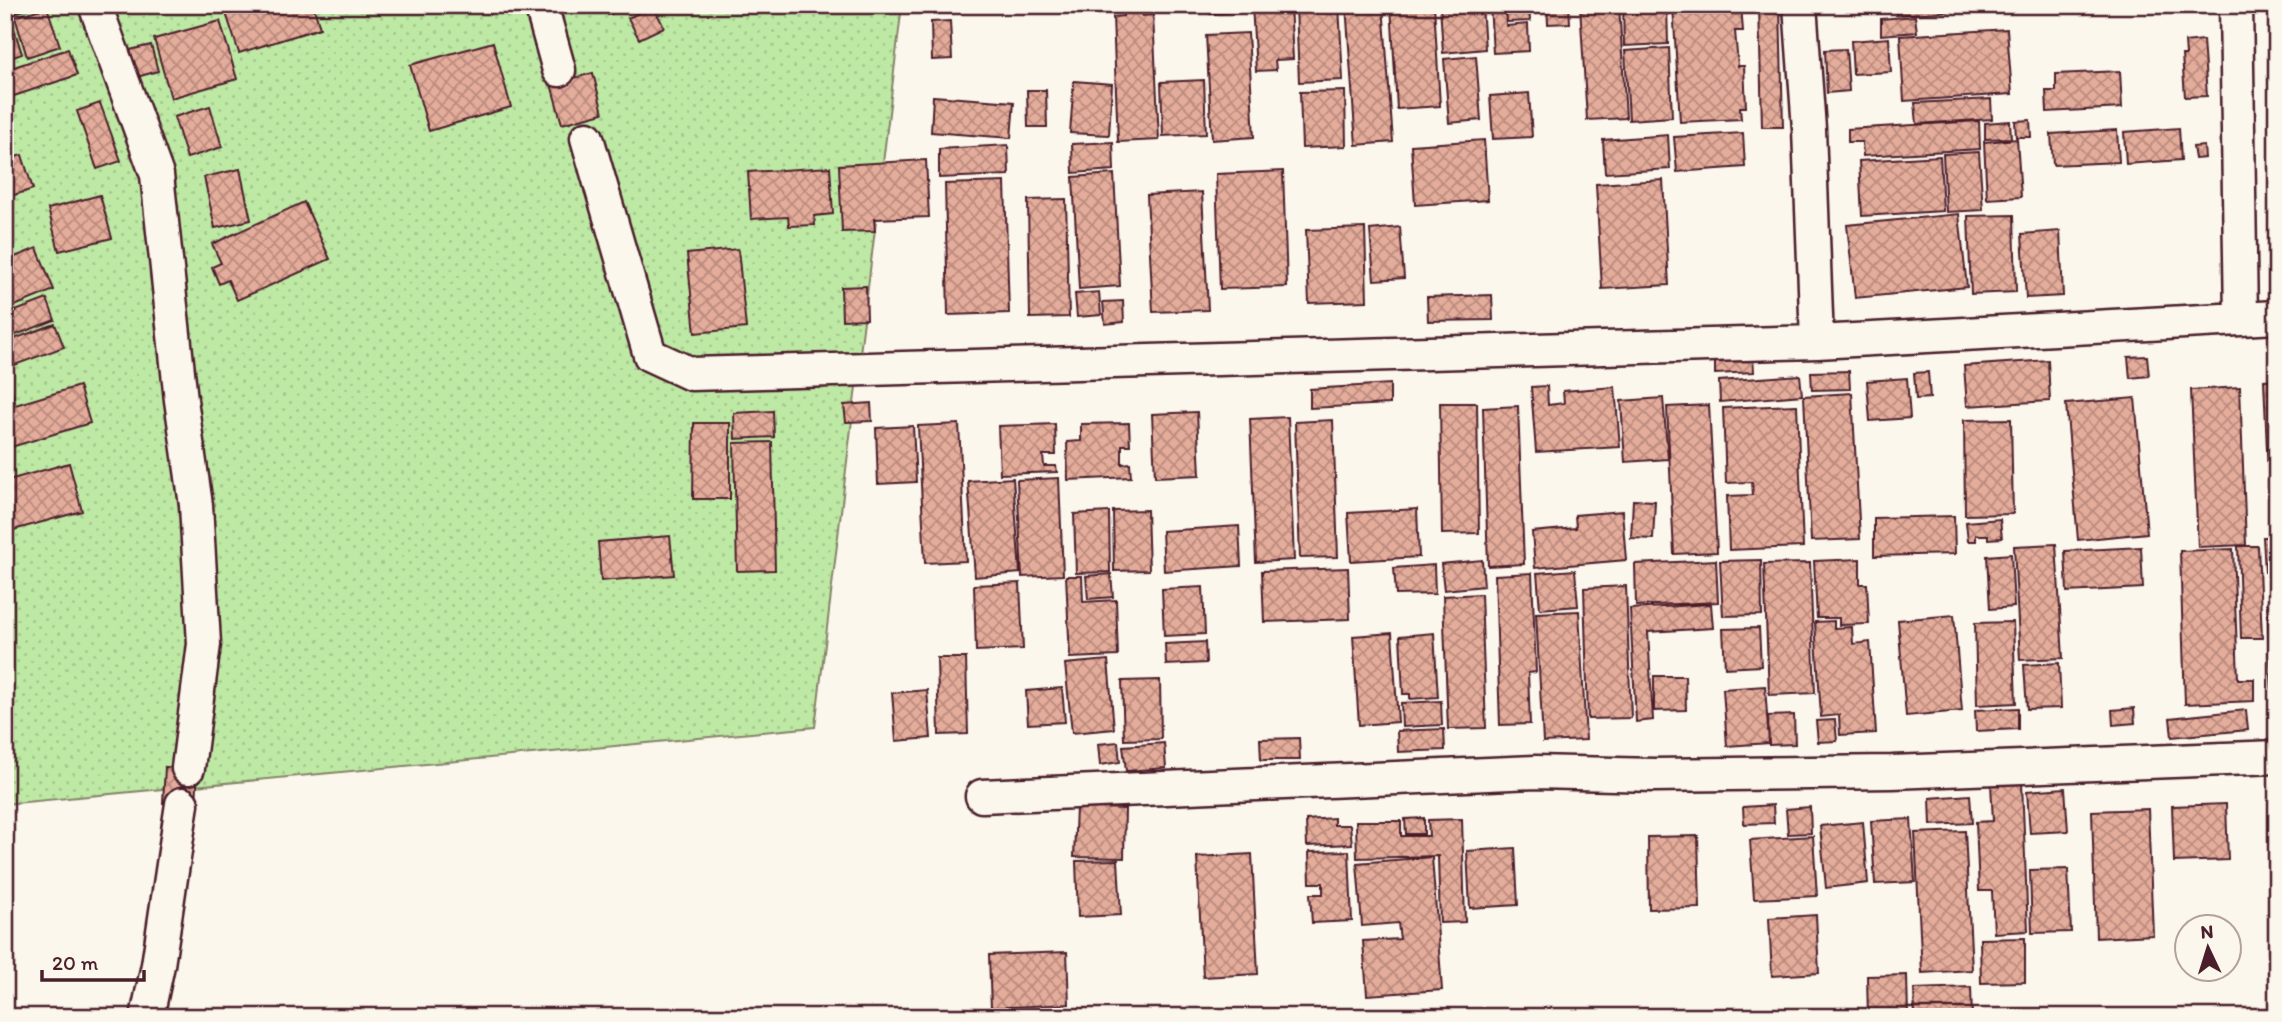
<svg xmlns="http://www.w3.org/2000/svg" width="2282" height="1022" font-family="Itim,sans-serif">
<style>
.grass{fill:url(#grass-dots);stroke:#848468;stroke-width:2}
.building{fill:url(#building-cross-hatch);stroke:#4a1f2b;stroke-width:2}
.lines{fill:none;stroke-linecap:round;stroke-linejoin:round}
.street-casing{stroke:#4a1f2b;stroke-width:37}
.street{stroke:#fbf7ec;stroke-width:32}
</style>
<defs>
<pattern id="grass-dots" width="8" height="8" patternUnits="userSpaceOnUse" patternTransform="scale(1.75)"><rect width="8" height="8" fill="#bee9a5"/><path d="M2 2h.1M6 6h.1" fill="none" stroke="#a5c78e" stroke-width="1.8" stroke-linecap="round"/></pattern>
<pattern id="building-cross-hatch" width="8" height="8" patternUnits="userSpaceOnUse" patternTransform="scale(1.75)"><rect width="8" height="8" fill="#e4ac9a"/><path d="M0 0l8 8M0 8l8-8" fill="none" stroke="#bb8b7e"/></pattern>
</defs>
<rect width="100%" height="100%" fill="#fbf7ec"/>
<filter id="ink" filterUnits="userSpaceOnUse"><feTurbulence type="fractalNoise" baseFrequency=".0143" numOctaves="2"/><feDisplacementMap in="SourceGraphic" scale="14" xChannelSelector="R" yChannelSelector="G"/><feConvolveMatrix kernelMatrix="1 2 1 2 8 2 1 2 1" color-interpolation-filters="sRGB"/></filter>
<g filter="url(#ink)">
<path class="grass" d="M5 5H902L815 727 5 804Z"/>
<path class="building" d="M5 5H41L5 16Z
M231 5H313L320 28 239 53 224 7Z
M604 5H630V6L608 15Z
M1210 5H1235L1236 12 1210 14Z
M1252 5H1290L1293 59 1275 60 1276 70 1256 71Z
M1339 5 1343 80 1299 82 1296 6Z
M1346 5H1383L1393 142 1356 145Z
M1391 5H1434L1440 106 1397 109Z
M1440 5H1482L1485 49 1443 53Z
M1490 5H1505L1506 26 1528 24 1529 51 1493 53Z
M1506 5H1529L1530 21 1507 22Z
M1547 5H1569L1570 23 1548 24Z
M1580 5H1619L1626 118 1587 120Z
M1623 5H1667L1668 44 1624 46Z
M1673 5H1741L1743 31H1735L1738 66H1744L1746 107H1740L1741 119 1680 122Z
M1759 5H1780L1783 127H1762Z
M1895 5H2010V7L1896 15Z
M653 6 664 27 639 39 628 18Z
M47 7 60 46 27 57 15 17Z
M1142 9V16L1153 15 1159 140 1118 142 1113 17 1123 16V10Z
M1915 16 1917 32 1881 35V19Z
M11 19 22 54 5 60V21Z
M220 21 237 79 171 98 154 39Z
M950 21 952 59 932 60 931 22Z
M2007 29 2012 94 1904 101 1900 36Z
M1248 33 1254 137 1212 140 1206 35Z
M1889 38 1891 72 1853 74 1851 41Z
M2203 40 2207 96 2185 97 2182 55H2186L2185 42Z
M493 42 511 107 429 131 410 65Z
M151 45 158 71 137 77 130 50Z
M1669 48 1672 117 1629 120 1625 51Z
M68 49 77 75 14 96 5 70Z
M1846 49 1849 91 1827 93 1825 50Z
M1476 56 1481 120 1449 123 1444 59Z
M2120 71 2122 108 2047 112 2046 91H2056V74Z
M593 73 603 113 562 124 551 84Z
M1204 80 1206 134 1163 136 1161 82Z
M1074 81 1112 84 1109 135 1070 133Z
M1027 90H1046L1047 127H1028Z
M1345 91 1346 146 1302 148 1300 92Z
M1529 93 1532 137 1493 139 1490 96Z
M933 96 1014 102 1011 138 931 132Z
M1991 99 1992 119 1917 124 1915 103Z
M100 103 121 161 97 169 77 111Z
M210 106 222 147 187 158 174 117Z
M2030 120 2031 137H2016L2015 121Z
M1979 121 1980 149 1863 156 1862 142H1848V129Z
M2010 121 2011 138 1985 139V123Z
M5 127 13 155 5 157Z
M2179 128 2181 160 2126 164 2124 132Z
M2117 130 2119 162 2053 165 2051 134Z
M1743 133 1745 167 1677 172 1674 137Z
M1668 135 1670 169 1605 173 1603 140Z
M2017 139 2021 197 1987 199 1984 142Z
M1484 140 1488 200 1415 205 1411 145Z
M1113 142 1114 170 1073 173 1072 144Z
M1008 145 1009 175 939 178V149Z
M2204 146 2205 158 2195 159 2193 147Z
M1979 152 1983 210 1946 212 1943 154Z
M22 155 33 189 5 198V160Z
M1940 156 1943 211 1862 216 1859 161Z
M926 160 929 217 874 219 875 231 842 232 839 165Z
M830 167 833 214 814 216 815 225 789 226 788 217 751 219 748 172Z
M240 169 251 220 215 228 204 177Z
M1283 171 1287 287 1220 289 1216 174Z
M1114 174 1120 286 1079 289 1073 177Z
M1663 180 1669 285 1602 289 1596 184Z
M1005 182 1009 313 948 315 945 184Z
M1202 192 1208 310 1153 312 1147 195Z
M100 195 112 238 59 251 48 209Z
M1066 199 1069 317 1030 318 1028 200Z
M304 202 330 259 237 300 228 280 219 284 212 267 221 263 212 244Z
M1959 214 1967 287 1855 298 1847 225Z
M2014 215 2016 292 1971 294 1968 216Z
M1400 227 1404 278 1374 280 1370 230Z
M1365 228 1367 301 1309 303 1306 230Z
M2060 231 2063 296 2026 298 2022 234Z
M37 248 54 290 5 310V261Z
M738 249 746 328 695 333 687 254Z
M866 286 867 319 842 320 841 287Z
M1099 292 1101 315 1077 317 1075 294Z
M1492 295 1493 320 1428 321 1427 297Z
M47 299 55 320 5 339V315Z
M1123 301 1124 322 1105 324 1103 302Z
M55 324 64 347 12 366 5 342Z
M1753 355 1754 372 1715 374V357Z
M2147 356 2149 376 2130 378 2128 357Z
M2048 360 2050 401 1967 406 1964 366Z
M6 371 15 402 5 405V371Z
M1849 371 1850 389 1812 390 1811 372Z
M1928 372 1930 398 1916 399 1914 373Z
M1800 375 1802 395 1720 402 1719 381Z
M1907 378 1910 418 1870 421 1867 381Z
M2277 379V519H2270L2264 380Z
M1390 384V404L1310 408V389Z
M79 386 90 423 5 449V408Z
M1547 386 1548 405 1564 403 1563 391 1615 387 1620 447 1536 452 1531 387Z
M2240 387 2246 545 2198 547 2191 390Z
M1852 393 1860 539 1811 541 1804 396Z
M1663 398 1668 459 1625 462 1621 401Z
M2135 398 2147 533 2078 540 2066 404Z
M871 403 872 421 846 422 844 405Z
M1440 403H1477L1479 533 1442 534Z
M1709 405 1717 552 1674 554 1667 407Z
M1797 405 1803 547 1729 550 1727 496 1753 495 1752 482 1726 483 1723 408Z
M1518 406 1524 564 1488 566 1483 408Z
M773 411 774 437 735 439 734 413Z
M1197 412 1200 475 1155 477 1152 414Z
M1288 417 1294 560 1256 562 1250 419Z
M2011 419 2013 514 1965 515 1964 420Z
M1333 420 1338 557 1300 558 1295 422Z
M694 423H730V499H693Z
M1129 423 1130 445H1122V464L1130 463 1131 477 1068 480 1067 442 1081 441V424Z
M959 424 966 561 925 563 918 426Z
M1055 424 1056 455H1043L1044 466H1056L1057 472 1000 474 998 426Z
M913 426 916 482 878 484 876 428Z
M772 442 775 570 737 571 734 443Z
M69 463 82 511 10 531 5 515V481Z
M1013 478 1020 573 975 577 968 481Z
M1059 478 1063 575 1022 577 1017 480Z
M1633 500 1655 501 1653 539 1631 538Z
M1417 509 1419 557 1351 561 1348 513Z
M1147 510 1149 570 1114 571 1113 511Z
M1622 511 1626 560 1535 568 1532 532 1576 528 1575 515Z
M1109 512 1110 572 1076 573 1074 514Z
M1954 516 1955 554 1874 556V518Z
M2000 519 2002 538 1988 539V535H1976V541H1968L1966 522Z
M1239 526 1241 566 1164 571 1162 531Z
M670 536 674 575 601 581 598 542Z
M2263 537H2277V571L2265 572Z
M2056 544 2063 658 2020 660 2014 546Z
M2238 546H2258L2262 638H2241Z
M2141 547 2143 588 2067 592 2065 551Z
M2233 549 2238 679H2254V701L2185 704 2180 551Z
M2011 554 2014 607 1990 609 1987 556Z
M1860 559V584H1867L1869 624 1839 625V618H1817L1814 561Z
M1482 560 1484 586 1444 590 1441 564Z
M1716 560 1718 602 1636 606 1635 564Z
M1761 560 1762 615 1723 616 1720 561Z
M1810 563 1815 693 1769 695 1764 564Z
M1434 565 1435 594 1396 595 1394 568Z
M1348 568 1350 619 1264 622 1262 571Z
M1575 570 1578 606 1540 609 1537 573Z
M1532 573 1536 672 1528 673 1530 724 1500 725 1495 575Z
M1111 574 1113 597 1088 599 1086 576Z
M1066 576H1082L1083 602 1116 600 1118 656 1070 658Z
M1020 583 1023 649 976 651 974 585Z
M1626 586 1631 718 1588 719 1584 588Z
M1203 587 1205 634 1164 636 1162 589Z
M1481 594 1486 728 1448 729 1443 596Z
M2277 601V693H2272L2267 602Z
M1711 604 1713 628 1648 632 1653 720 1636 722 1630 609Z
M1579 611 1586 740 1543 742 1536 613Z
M1954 615 1962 711 1906 716 1898 620Z
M1834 621V628L1852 627 1853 644 1870 642 1876 733 1840 735 1839 715 1821 717 1815 622Z
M2013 622 2016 703 1977 705 1975 623Z
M1759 628 1761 666 1725 668 1723 629Z
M1392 633 1398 722 1359 725 1353 636Z
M1434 633 1438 697 1410 699V694H1403L1400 636Z
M1205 642 1206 663 1166 665 1165 644Z
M937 658H966L968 734 939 735Z
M1108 660 1114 729 1072 733 1065 664Z
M2059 663 2061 708 2027 709 2024 665Z
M1654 676H1685L1686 710 1654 711Z
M1160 680 1161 739 1124 740 1122 681Z
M1765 686 1769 743 1727 746 1723 689Z
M1062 688 1065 722 1028 724 1026 691Z
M927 690 931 738 896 741 892 693Z
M1441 701 1442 725 1402 727 1401 703Z
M2018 708V729L1976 731 1975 710Z
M2134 708 2135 723 2113 725 2112 710Z
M2246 710 2248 730 2172 737 2170 718Z
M1794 715 1795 744 1769 745 1768 716Z
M1835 720 1837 741 1818 742 1816 721Z
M1444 729 1445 750 1398 752 1397 731Z
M1299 738 1300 760H1261L1260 739Z
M1118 742 1120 762 1100 765 1098 744Z
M1164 743 1166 768 1126 771 1123 746Z
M165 767 198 768 196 804 163 803Z
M2022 783 2028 931 1994 933 1992 891H1979L1976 822 1993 821 1991 784Z
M2065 788 2068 831 2030 833 2027 791Z
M1970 795 1972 823 1931 825 1930 798Z
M2226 804 2228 860 2174 862 2172 806Z
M1773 805 1774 823 1744 824 1743 807Z
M1076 807 1125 809 1124 858 1074 857Z
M1810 807 1811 833 1788 834 1786 809Z
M2148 809 2153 935 2096 938 2092 811Z
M1334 818V825H1350L1352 844 1307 846 1306 820Z
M1424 818V834H1406L1405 819Z
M1462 819 1465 922 1440 923 1438 856 1357 858 1356 821H1401V836H1429L1428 820Z
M1911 819 1915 882 1875 884 1871 821Z
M1863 822 1868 883 1826 888 1820 826Z
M1965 831 1972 970 1922 973 1915 833Z
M1698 836 1700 908 1649 909 1648 837Z
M1813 836 1817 896 1754 899 1750 840Z
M1515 848 1518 905 1470 908 1467 851Z
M1349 851 1352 921 1312 923 1310 894H1323V883H1310L1309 852Z
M1252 854 1258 974 1203 977 1197 857Z
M1432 857 1442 990 1367 995 1363 941 1400 939 1398 923 1362 926 1357 863Z
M1118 860 1121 915 1078 917 1076 861Z
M2068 869 2071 932 2032 933 2030 870Z
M1816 915 1819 973 1772 976 1769 918Z
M2025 938V982L1981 983 1980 939Z
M1067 952 1069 1004 991 1008 989 955Z
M1907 975 1908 1017H1868L1867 976Z
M1971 987 1972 1017H1915L1914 989Z
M1450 1009 1451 1017H1411V1014Z
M1342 1014 1343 1017H1277V1015Z"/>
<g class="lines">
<g class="street-casing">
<path id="street" d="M95 5 157 175 181 400 196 505 204 644 188 768
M541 5 559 70
M1800 5 1809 129 1817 342
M2236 5 2241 318
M587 138 650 355 691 374 1817 342 2277 317
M982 796 1536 772 1654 775 1892 772 2277 757
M147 1017 158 965 182 804"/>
</g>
<use href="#street" class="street"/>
</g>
</g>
<rect width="2282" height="1022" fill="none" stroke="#fbf7ec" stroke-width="28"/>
<rect x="14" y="14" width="2254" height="994" fill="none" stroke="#4a1f2b" stroke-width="2.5" filter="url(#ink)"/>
<g transform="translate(2208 948) rotate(356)"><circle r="33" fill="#fbf7ec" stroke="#b4a19f" stroke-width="2"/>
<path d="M0-5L12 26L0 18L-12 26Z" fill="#4a1f2b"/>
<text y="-10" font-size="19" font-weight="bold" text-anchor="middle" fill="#4a1f2b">N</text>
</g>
<path d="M42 970v10h102v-10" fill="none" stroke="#4a1f2b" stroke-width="3.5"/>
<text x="52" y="970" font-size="21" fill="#4a1f2b" stroke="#fbf7ec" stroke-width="5" paint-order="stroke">20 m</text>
</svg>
